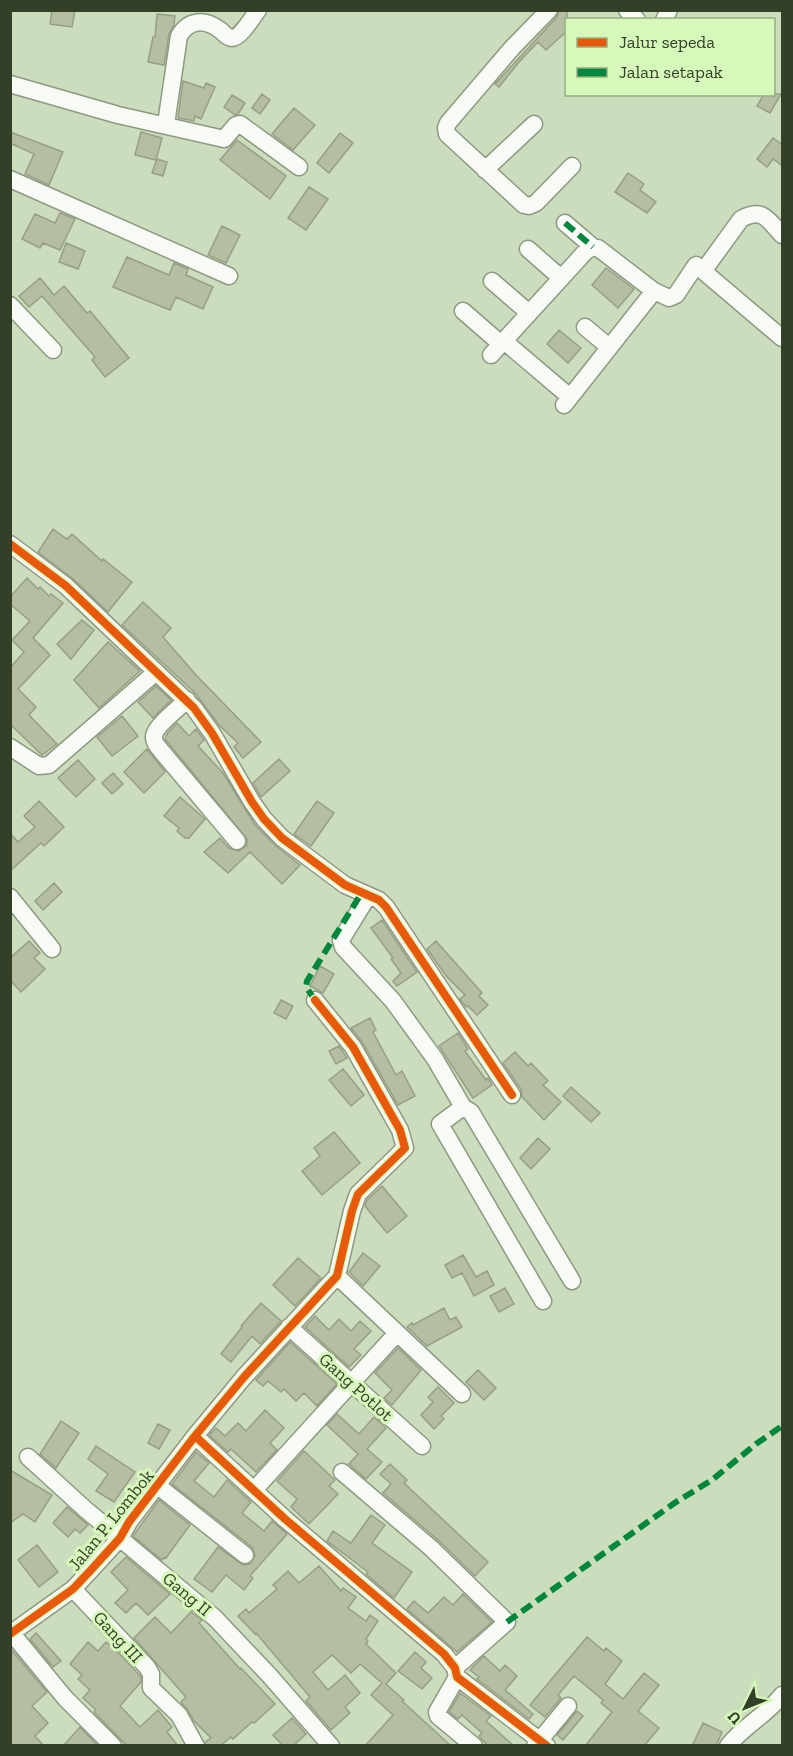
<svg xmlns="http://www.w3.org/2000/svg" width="793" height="1756" font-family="'Zilla Slab',serif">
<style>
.building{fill:#b5bea2;stroke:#969f83;stroke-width:1.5}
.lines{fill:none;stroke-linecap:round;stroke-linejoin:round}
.street-casing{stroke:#8d9a81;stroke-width:19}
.street{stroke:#f7faf5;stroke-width:16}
.quiet{stroke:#00873e;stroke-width:6;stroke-dasharray:12 6;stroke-linecap:butt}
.cycleway-casing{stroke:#d7f8bb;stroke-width:11}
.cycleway{stroke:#e8590c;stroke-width:8}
.labels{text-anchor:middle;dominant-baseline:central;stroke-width:6;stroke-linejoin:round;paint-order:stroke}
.street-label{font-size:18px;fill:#334027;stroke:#d7f8bb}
</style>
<rect width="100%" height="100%" fill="#cbddbc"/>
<path class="building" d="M52 10H75L72 27 50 24Z
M559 10H567V31L546 50 538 42 519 62 499 87 495 84 557 17Z
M157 14 175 16 174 25 169 34 164 65 148 62 153 37H155Z
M183 81 204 88 206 83 215 87 201 119 195 116 194 121 178 118Z
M262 94 270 100 260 114 252 108Z
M764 94H781L770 113 757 106Z
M232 95 245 103 238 114 235 115 224 107Z
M294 108 315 125 293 150 272 134Z
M10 132 63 152 49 185 25 174 34 154 10 143Z
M141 132 162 138 156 160 135 155Z
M340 133 353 143 329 173 317 163Z
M773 138 783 145V166L773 159 767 167 757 159Z
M237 140 286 176 270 199 220 160Z
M157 159 167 162 163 176 152 173Z
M628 173 644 184 640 190 656 202 647 213 615 192Z
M309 187 328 199 306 230 288 218Z
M60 213 75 219 60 250 43 243 40 248 22 239 35 214 55 223Z
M222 226 240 235 226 263 208 255Z
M66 243 85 251 78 269 59 262Z
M127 257 169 275 174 263 188 269 186 275 213 287 203 309 176 297 170 310 113 287Z
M606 268 634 289 618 308 592 285Z
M40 278 54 295 64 286 87 313 90 311 129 358 105 377 92 360 95 357 42 296 29 307 19 296Z
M559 330 581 348 568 363 547 344Z
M53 529 67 539 72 534 102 561 103 559 132 582 108 612 72 578 38 552Z
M27 578 38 589 40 587 49 596 51 594 63 603 33 638 50 655 18 689 36 707 29 715 57 744 42 755 10 724V668L24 652 12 640 30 621 10 604V597Z
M143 602 171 628 163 637 196 675 261 742 243 758 234 747 238 743 219 725 195 693 122 625Z
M82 620 94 630 71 659 57 644Z
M108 642 140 671 99 708 74 680Z
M156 686 171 700 153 718 138 702Z
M122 716 138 736 112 756 97 737Z
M177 723 189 736 196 729 204 740 198 746 223 773 255 825 276 846 300 865 282 884 250 852 228 873 204 852 220 838 229 848 239 851 247 845V839L165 739 167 734Z
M147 749 165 772 144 793 124 772Z
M279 759 290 771 261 797 253 783Z
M78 760 95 779 76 797 58 778Z
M113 773 123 784 112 794 102 783Z
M180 797 205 819 189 838H185L177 831 179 828 164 816Z
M39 801 64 827 44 846 41 843 10 871V833L18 842 35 827 24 816Z
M317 801 334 813 311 846 294 834Z
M54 883 62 892 43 910 35 901Z
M382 920 417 972 397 986 393 981 401 973 391 959 393 958 371 928Z
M29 941 40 953 34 958 45 969 21 992 10 980V958Z
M436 941 482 993 479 996 488 1005 477 1015 468 1006 466 1007 460 999 465 995 447 977 427 949Z
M320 966 334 974 323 993 310 986Z
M281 1000 293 1006 286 1019 274 1013Z
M370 1018 376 1030 373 1032 396 1075 402 1071 415 1096 398 1105 362 1042 351 1028Z
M458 1033 468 1049 465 1051 486 1080 488 1078 492 1085 473 1098 439 1046Z
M339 1046 347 1058 336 1064 329 1051Z
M515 1052 528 1066 531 1063 548 1081 543 1085 561 1102 544 1120 522 1097 521 1089 503 1063Z
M343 1069 364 1095 351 1106 329 1080Z
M571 1087 600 1113 591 1122 563 1096Z
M334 1132 360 1163 322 1195 302 1171 320 1156 314 1148Z
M538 1138 550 1149 531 1169 520 1158Z
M382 1186 407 1216 387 1233 365 1206 367 1200Z
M363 1253 380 1266 363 1286 349 1272Z
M463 1255 476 1277 487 1271 494 1285 474 1296 462 1273 452 1278 445 1265Z
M298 1258 321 1278 295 1306 273 1285Z
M505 1288 514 1304 499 1312 490 1296Z
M261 1303 281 1321 260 1344 252 1336 231 1362 221 1354 242 1327 241 1326Z
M444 1308 450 1320 456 1317 462 1327 427 1346 407 1327 412 1323 413 1325Z
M315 1316 329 1330 339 1319 351 1331 360 1321 371 1331 354 1349 361 1355 349 1367 305 1327Z
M290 1342 337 1384 317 1406 304 1393 296 1401 284 1389 281 1392 268 1381 263 1386 256 1380Z
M398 1348 421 1370 392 1405 384 1398 392 1390 375 1373Z
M478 1370 496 1388 484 1400 466 1382Z
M438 1387 454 1403 441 1416 444 1419 434 1429 421 1415 433 1402 428 1397Z
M265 1410 284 1428 270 1443 277 1450 256 1472 231 1449 228 1452 209 1435 216 1428 225 1436 238 1423 246 1431Z
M337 1414 359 1434 374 1417 386 1428 367 1449 382 1462 366 1479 349 1464 358 1454 327 1425Z
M61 1421 79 1433 56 1468 40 1454Z
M158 1424 170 1430 159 1449 148 1443Z
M96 1446 135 1472 114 1502 96 1491 108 1474 88 1459Z
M304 1451 335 1480 329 1486 338 1494 309 1524 291 1507 297 1499 277 1481Z
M196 1452 209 1463 194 1481 214 1497 227 1480 251 1502 242 1513 264 1531 272 1521 287 1534 250 1576 253 1578 244 1590 226 1575 212 1592 194 1579 218 1547 243 1565 249 1564 255 1556 252 1547 172 1484Z
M390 1464 407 1480 404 1483 488 1562 475 1576 438 1540 383 1493 391 1484 380 1474Z
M10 1470 52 1495 35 1522 23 1514 10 1523Z
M159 1500 190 1525 166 1558 165 1557 162 1560 133 1536Z
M67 1507 88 1525 80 1533 75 1529 68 1537 53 1523Z
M371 1515 385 1525 372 1543 412 1572 394 1598 366 1574 368 1572 327 1541 333 1531 351 1543Z
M37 1545 58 1572 39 1587 18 1560Z
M126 1557 170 1594 148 1615 136 1603 126 1613 115 1603 128 1590 111 1572Z
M319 1566 341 1591 343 1588 356 1597 348 1608 366 1621 370 1615 378 1621 366 1639 368 1641 366 1644 396 1673 386 1684 404 1700 402 1701 451 1746H365L393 1715 371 1695 382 1683 360 1664 351 1673 332 1655 313 1672 328 1690 345 1675 360 1693 345 1707 350 1713 331 1730 306 1701 310 1697 256 1633 255 1634 238 1616 246 1609 249 1613 277 1589 273 1585 288 1571 299 1583Z
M463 1594 492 1622 457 1652 407 1609 414 1601 428 1613 444 1597 453 1605Z
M191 1612 202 1620 199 1623 240 1669 241 1668 275 1704 254 1723 252 1722 233 1739 231 1737 220 1746H206L205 1742 211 1738 194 1721 188 1710 181 1702 186 1697 134 1638 155 1617 171 1633Z
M36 1633 61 1661 53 1667 30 1639Z
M587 1637 604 1651 606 1648 622 1661 605 1684 623 1699 644 1673 659 1685 638 1711 659 1728 644 1746H585L612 1712 601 1703 603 1700 574 1676 558 1695 561 1698 545 1717 530 1705Z
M88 1642 98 1651 106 1642 122 1656 141 1677V1682L120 1706 140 1727 158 1710 172 1727 167 1732 178 1746H127L94 1712 96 1710 83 1698 90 1690 78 1679 82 1675 70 1664Z
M10 1648 47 1692 32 1706 48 1723 35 1736 44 1746H10Z
M415 1652 426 1662 421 1668 432 1678 422 1689 398 1671Z
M484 1656 500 1671 505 1665 517 1676 505 1690 533 1714 529 1719 477 1679 479 1677 470 1670Z
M460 1693 491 1716 486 1721 514 1746H488L479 1736 482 1733 462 1715 458 1719 449 1712Z
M577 1711 583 1716 563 1740 557 1735Z
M292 1718 306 1734 293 1746H283L273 1735Z
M703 1723 722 1732 716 1746H692Z
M80 1727 98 1746H63Z"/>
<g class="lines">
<g class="street-casing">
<path id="street" d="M549 10 512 48 448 123 446 128 447 134 524 205 529 206 536 203 572 166
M627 10 637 20
M664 20 669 10
M10 84 118 115 224 139 236 125 240 124 299 167
M166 124 179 36C189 19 205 19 220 30 224 33 227 38 232 38 240 38 253 17 258 10
M485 170 534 124
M10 179 229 276
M565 223 593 247 598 248 654 291 669 298 676 295 696 265 782 338
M528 249 561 278
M704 270 741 219C763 207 768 220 782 235
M492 281 529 313
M10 305 53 350
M463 311 501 344
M585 327 609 347
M504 341 570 397
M491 355 586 251 593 247
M564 405 654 291
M10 544 66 586 194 708 212 733 252 802 264 819 282 838 345 885 379 900 386 907 512 1095
M187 700C180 707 155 726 154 736 153 742 159 748 163 753L237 841
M10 747 39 766 49 765 156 672
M368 896 341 940 343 947 393 1001 435 1059 463 1107 471 1112 572 1281
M10 897 52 949
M463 1107 440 1124 543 1301
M337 1276 462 1394
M289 1327 422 1446
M195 1436 285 1519 444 1654 455 1668 457 1677 547 1746
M28 1457 85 1509 215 1618 269 1675 331 1746
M342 1472 431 1548 507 1622 455 1668
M158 1486 245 1555
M254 1490 397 1333
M73 1589 147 1667 151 1674V1688L179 1715 196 1746
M10 1631 65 1698 113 1746
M10 1634 73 1589 90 1571 120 1538 129 1522 195 1436 244 1377 337 1276 352 1211 358 1194 405 1148 400 1130 353 1047 315 1000
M457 1677 437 1712 438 1716 474 1746
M535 1746 568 1706
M728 1746C743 1726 767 1715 782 1695"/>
</g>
<use href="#street" class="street"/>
<path class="quiet" d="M565 223 593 247
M315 1000 306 987 307 981 361 894
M507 1622 676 1502 712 1480 756 1444 782 1426"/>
<g class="cycleway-casing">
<path id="cycleway" d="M10 544 66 586 194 708 212 733 252 802 264 819 282 838 345 885 379 900 386 907 512 1095
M195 1436 285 1519 444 1654 455 1668 457 1677 547 1746
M10 1634 73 1589 90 1571 120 1538 129 1522 195 1436 244 1377 337 1276 352 1211 358 1194 405 1148 400 1130 353 1047 315 1000"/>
</g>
<use href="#cycleway" class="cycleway"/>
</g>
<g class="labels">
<g class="street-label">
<text transform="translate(356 1387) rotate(42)">Gang Potlot</text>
<text transform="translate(111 1520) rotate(-51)">Jalan P. Lombok</text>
<text transform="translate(187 1594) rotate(40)">Gang II</text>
<text transform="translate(118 1637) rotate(47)">Gang III</text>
</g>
</g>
<rect width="793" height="1756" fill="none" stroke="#334027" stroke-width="24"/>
<rect x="565" y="18" width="210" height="78" fill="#d7f8bb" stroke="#95ae80" stroke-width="1.5"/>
<rect x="577" y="38" width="30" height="9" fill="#e8590c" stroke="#95ae80" stroke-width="1.5"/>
<text x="619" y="48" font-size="18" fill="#334027">Jalur sepeda</text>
<rect x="577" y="68" width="30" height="9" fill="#00873e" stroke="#95ae80" stroke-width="1.5"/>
<text x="619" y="78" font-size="18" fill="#334027">Jalan setapak</text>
<g transform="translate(745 1708) rotate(227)" stroke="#d7f8bb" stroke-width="4.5" paint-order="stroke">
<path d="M0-4.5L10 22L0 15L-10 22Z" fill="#334027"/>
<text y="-9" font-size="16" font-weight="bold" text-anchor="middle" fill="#334027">U</text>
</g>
</svg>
